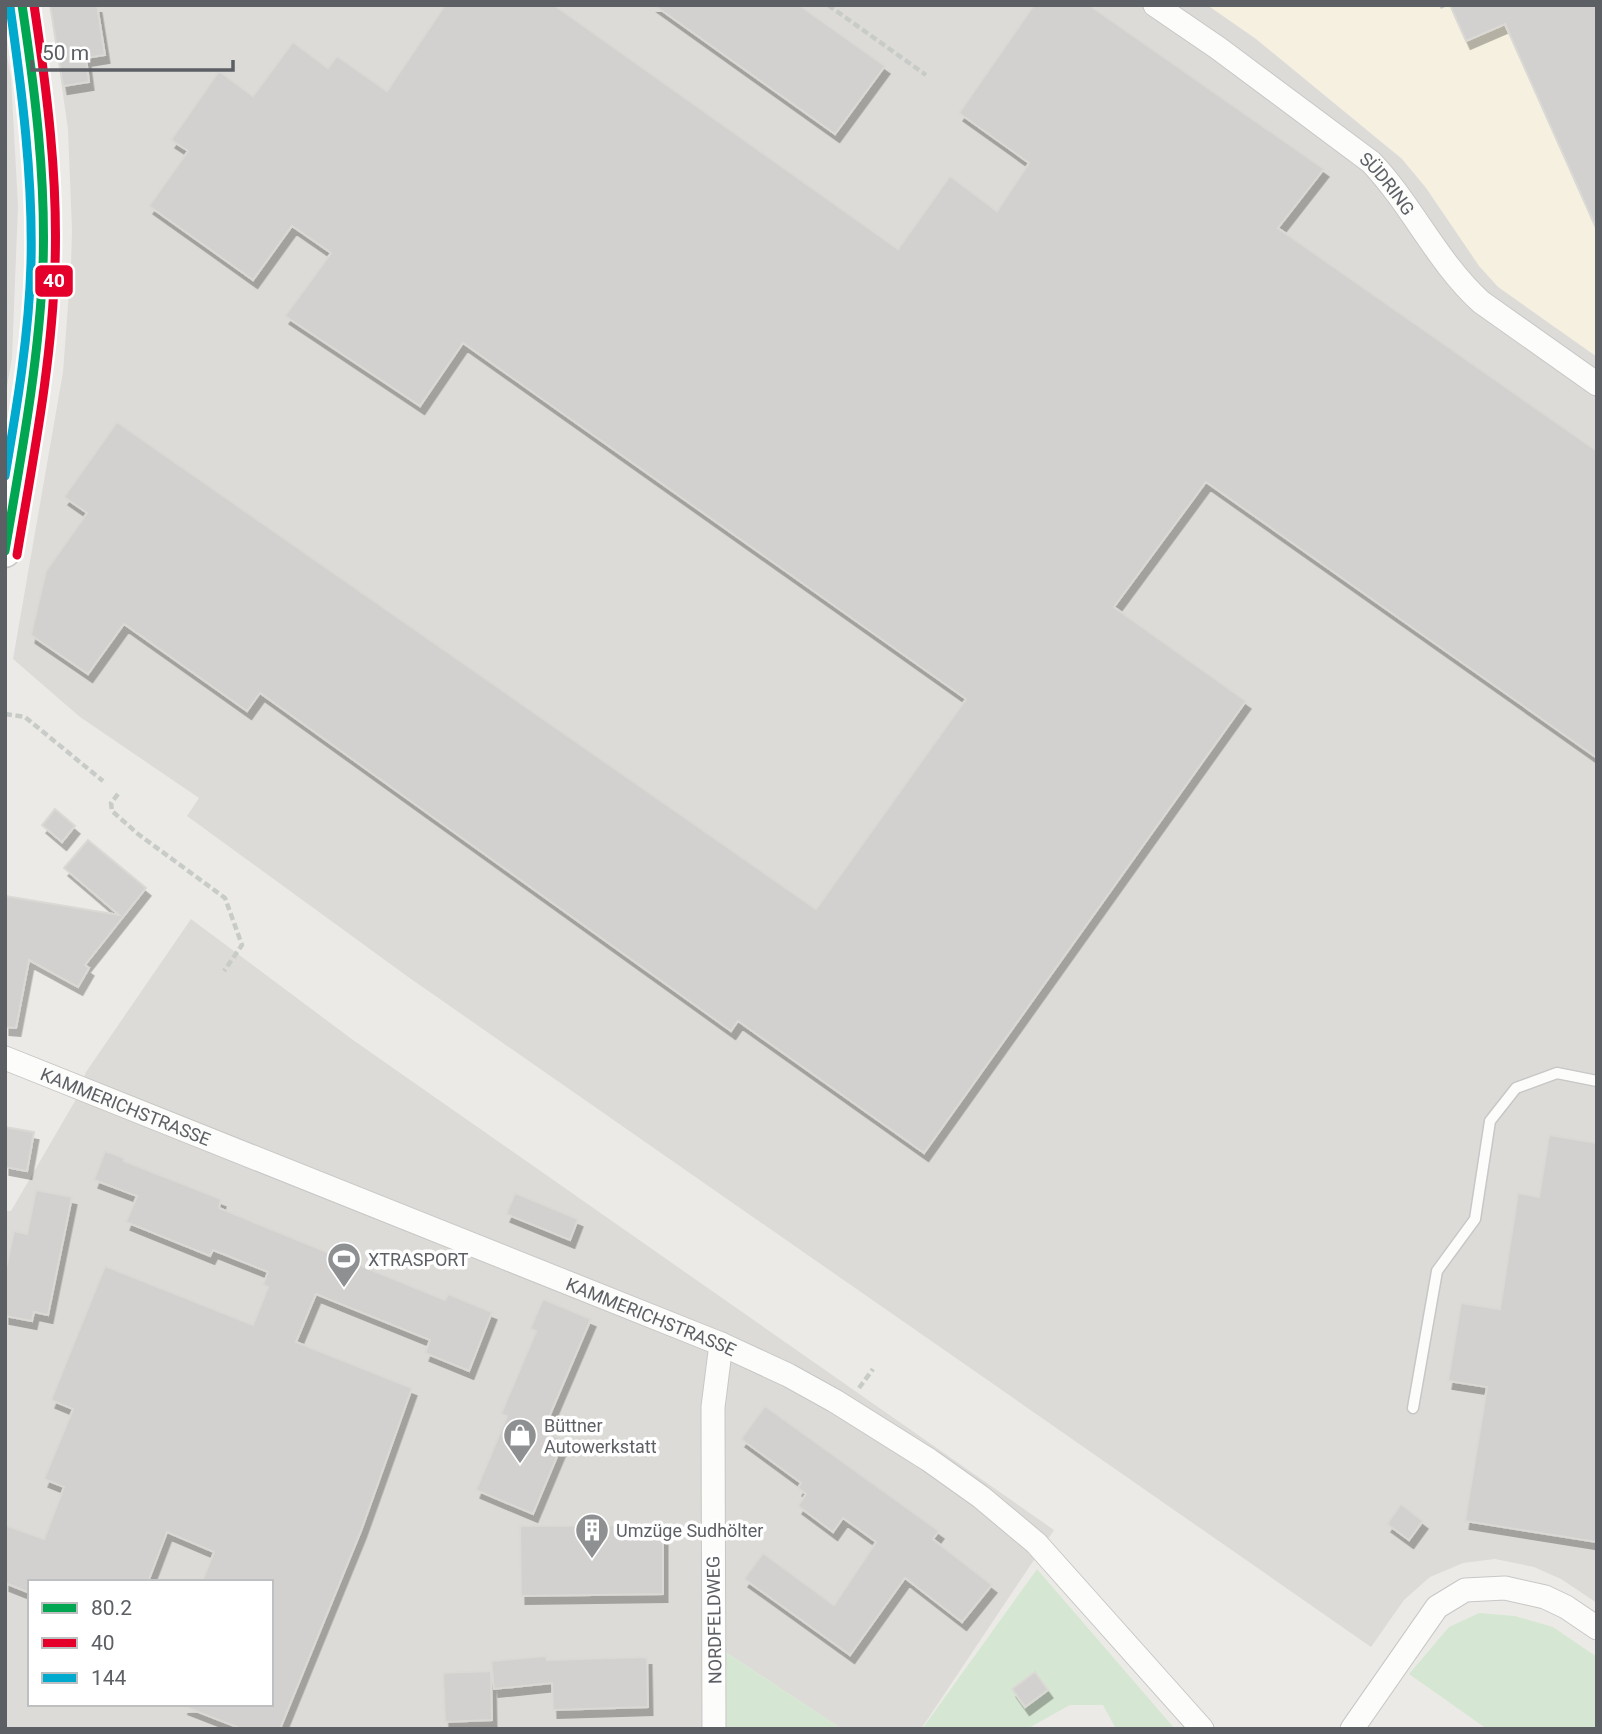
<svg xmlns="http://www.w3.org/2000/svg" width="1602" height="1734" font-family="Roboto,sans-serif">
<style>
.commercial{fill:#f5f0df}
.industrial{fill:#dddbd7;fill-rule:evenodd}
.green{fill:#d5e7d2}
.building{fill:#d2d1cf;stroke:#dbd9d5;stroke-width:2;filter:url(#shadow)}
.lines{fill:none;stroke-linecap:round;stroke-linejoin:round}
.service-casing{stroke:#c7c7c7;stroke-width:13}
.minor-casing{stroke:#c7c7c7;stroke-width:25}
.tertiary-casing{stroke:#c7c7c7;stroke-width:31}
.path{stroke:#c8ccc9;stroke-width:4.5;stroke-dasharray:7 3.5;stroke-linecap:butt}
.service{stroke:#fcfcfb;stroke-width:10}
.minor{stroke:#fcfcfb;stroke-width:23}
.tertiary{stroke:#fcfcfb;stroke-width:28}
.bus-1-casing{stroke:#fff;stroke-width:14}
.bus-2-casing{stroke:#fff;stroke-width:14}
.bus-3-casing{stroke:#fff;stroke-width:14}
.bus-1{stroke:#00a651;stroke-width:9}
.bus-2{stroke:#e4002b;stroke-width:9}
.bus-3{stroke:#00a9ce;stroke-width:9}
.labels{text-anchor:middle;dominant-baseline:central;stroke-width:7;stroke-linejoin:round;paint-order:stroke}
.street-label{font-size:18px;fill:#5c5f64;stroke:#fff}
.poi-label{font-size:18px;fill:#5c5f64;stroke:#fff;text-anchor:start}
.line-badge{stroke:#fff;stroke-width:2.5}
.badge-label{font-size:19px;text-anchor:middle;font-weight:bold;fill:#fff}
</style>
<defs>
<filter id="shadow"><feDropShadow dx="4.5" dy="8" stdDeviation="0" flood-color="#0004"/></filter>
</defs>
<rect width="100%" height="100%" fill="#eceae6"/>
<path class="commercial" d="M1207 5H1597V357L1498 287 1479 266 1426 188 1402 159 1256 39Z"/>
<path class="industrial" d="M50 5H1207L1256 39 1402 159 1426 188 1479 266 1498 287 1597 357V1603L1561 1579 1534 1567 1495 1559 1463 1563 1430 1577 1404 1600 1371 1647 411 979 187 816 199 798 80 717 13 659 63 372 71 265 72 230 68 129Z
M5 44 11 78 18 206 12 358 5 398Z
M191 919 353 1040 1054 1530 921 1729H842L724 1651 702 1639V1729H5V1211H11L75 1101 86 1072ZM30 1582H271V1704H30Z"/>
<path class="green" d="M1037 1569 1175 1729H1116L1103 1705H1070L1027 1729H922Z
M1479 1613 1515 1616 1553 1627 1597 1657V1729H1487L1409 1674 1449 1627Z
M724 1651 842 1729H723Z"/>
<path class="building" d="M50 5H97L105 55 86 58 89 82 63 86Z
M445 5H554L898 249 950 176 997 211 1029 163 959 113 1034 5H1089L1324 169 1278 228 1597 451V758L1206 482 1114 607 1246 701 924 1153 738 1021 731 1031 260 693 247 711 124 624 88 674 31 635 46 571 87 513 64 497 117 422 816 909 966 699 463 343 420 406 285 316 331 253 292 226 253 280 149 206 188 151 171 140 219 71 253 96 293 42 328 68 337 56 387 91Z
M654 5H799L885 66 835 134Z
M1450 5H1597V230L1505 24 1466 41Z
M55 809 75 826 62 842 42 825Z
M88 840 146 888 85 965 89 968 78 987 29 960 16 1028 5 1027V896L119 915 64 868Z
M5 1127 34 1132 27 1171 5 1167Z
M1549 1135 1597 1143V1542L1465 1521 1487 1387 1448 1381 1461 1303 1500 1309 1518 1193 1539 1197Z
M105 1151 124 1158V1161L221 1199 219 1208 445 1300 448 1294 492 1312 469 1371 425 1353 430 1340 316 1294 296 1342 412 1388 361 1531 280 1729H242L183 1706 271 1704V1582H202L214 1552 167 1532 148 1582H30V1593L5 1583V1525L44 1539 64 1487 44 1479 73 1409 51 1400 105 1266 253 1325 268 1287 263 1285 268 1272 213 1250 210 1256 126 1222 137 1196 94 1180Z
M36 1190 72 1197 48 1315 34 1312 32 1321 5 1316V1273L14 1231 27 1234Z
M515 1193 578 1219 570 1240 506 1214Z
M543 1299 591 1319 543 1431 564 1440 533 1514 476 1490 507 1416 501 1414 536 1331 530 1329Z
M765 1406 939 1531 933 1539 992 1585 962 1622 905 1578 850 1655 744 1579 763 1553 834 1605 876 1542 843 1518 833 1532 798 1506 806 1494 798 1488 801 1483 741 1439Z
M1401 1504 1423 1521 1409 1540 1387 1524Z
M663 1525V1594L521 1596 520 1526Z
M546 1656 547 1660 647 1657 648 1707 553 1710 552 1683 494 1689 491 1661Z
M491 1671 492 1720 445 1722 443 1673Z
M1035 1672 1048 1690 1025 1707 1012 1689Z"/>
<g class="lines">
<g class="service-casing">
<path id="service" d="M1413 1408 1437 1271 1475 1219 1490 1121 1516 1088 1557 1073 1597 1081"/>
</g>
<g class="minor-casing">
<g id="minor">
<path id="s1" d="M1155 5 1218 48 1371 162C1412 205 1437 262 1481 302L1597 384"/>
<path id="s2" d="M5 1058 721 1344 788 1375 835 1401 929 1460 981 1497 1036 1543 1202 1729"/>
<path d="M714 1729 713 1407 721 1344"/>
<path d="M1352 1729 1437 1607 1465 1590 1505 1588 1545 1597 1566 1607 1597 1628"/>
</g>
</g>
<g class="tertiary-casing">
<path id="tertiary" d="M5 553C18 470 35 386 41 301 48 202 37 104 22 5"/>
</g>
<path class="path" d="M828 5 926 75
M1440 7 1444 5
M5 714 25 717 103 781
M118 794 111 803 112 811 138 834 225 898 242 945 224 971
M859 1388 873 1369"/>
<use href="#service" class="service"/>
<use href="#minor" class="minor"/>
<use href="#tertiary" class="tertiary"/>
<g class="bus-1-casing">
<path id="bus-1" d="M5 551C21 457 39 362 43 266 46 178 35 91 22 5"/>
</g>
<g class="bus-2-casing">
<path id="bus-2" d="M17 555C33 459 52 363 55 265 58 178 47 91 34 5"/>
</g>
<g class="bus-3-casing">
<path id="bus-3" d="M5 476C17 406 29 335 31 263 33 177 22 92 10 7"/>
</g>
<use href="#bus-1" class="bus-1"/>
<use href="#bus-2" class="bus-2"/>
<use href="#bus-3" class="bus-3"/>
</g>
<defs>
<g id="stadium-pin" transform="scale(1.75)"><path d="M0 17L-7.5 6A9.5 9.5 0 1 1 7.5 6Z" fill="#8e9092" stroke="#fff"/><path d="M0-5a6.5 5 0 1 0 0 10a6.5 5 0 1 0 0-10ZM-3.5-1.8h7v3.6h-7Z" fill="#fff"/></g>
<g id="shop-pin" transform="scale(1.75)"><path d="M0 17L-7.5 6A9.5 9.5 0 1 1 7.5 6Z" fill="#8e9092" stroke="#fff"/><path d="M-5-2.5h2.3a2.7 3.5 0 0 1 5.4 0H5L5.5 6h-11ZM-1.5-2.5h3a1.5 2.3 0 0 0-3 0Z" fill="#fff"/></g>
<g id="building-pin" transform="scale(1.75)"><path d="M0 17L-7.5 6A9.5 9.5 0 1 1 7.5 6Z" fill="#8e9092" stroke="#fff"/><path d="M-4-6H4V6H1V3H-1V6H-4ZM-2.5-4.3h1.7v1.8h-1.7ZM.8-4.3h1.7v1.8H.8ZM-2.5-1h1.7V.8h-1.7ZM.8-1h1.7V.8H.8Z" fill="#fff"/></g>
</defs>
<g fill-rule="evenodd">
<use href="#stadium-pin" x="344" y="1259"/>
<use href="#shop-pin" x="520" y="1435"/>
<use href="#building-pin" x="592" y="1530"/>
</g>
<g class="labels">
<g class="street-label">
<text stroke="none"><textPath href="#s1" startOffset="294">SÜDRING</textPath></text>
<text stroke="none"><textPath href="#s2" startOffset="130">KAMMERICHSTRASSE</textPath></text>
<text stroke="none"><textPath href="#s2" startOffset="696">KAMMERICHSTRASSE</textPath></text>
<text transform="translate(714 1620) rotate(-91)">NORDFELDWEG</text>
</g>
<g class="poi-label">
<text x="368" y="1259">XTRASPORT</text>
<text x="544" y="1425">Büttner<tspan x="544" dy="21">Autowerkstatt</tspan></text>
<text x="616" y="1530">Umzüge Sudhölter</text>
</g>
</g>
<rect class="line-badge" x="34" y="264" width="40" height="34" rx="7" fill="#e4002b"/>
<g class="badge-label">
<text x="54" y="287">40</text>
</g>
<rect width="1602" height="1734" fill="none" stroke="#5c5f64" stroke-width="14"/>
<rect x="28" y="1580" width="245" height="126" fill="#ffffff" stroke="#bebfc1" stroke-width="2"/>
<rect x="42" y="1603" width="35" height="10" fill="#00a651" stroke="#bebfc1" stroke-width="2"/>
<text x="91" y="1615" font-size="21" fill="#5c5f64">80.2</text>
<rect x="42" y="1638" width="35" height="10" fill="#e4002b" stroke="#bebfc1" stroke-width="2"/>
<text x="91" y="1650" font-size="21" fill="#5c5f64">40</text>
<rect x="42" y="1673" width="35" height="10" fill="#00a9ce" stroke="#bebfc1" stroke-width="2"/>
<text x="91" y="1685" font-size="21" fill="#5c5f64">144</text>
<path d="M32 60v10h201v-10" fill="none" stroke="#5c5f64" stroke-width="3.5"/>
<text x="42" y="60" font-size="21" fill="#5c5f64" stroke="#ffffff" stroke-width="5" paint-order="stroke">50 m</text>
</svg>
